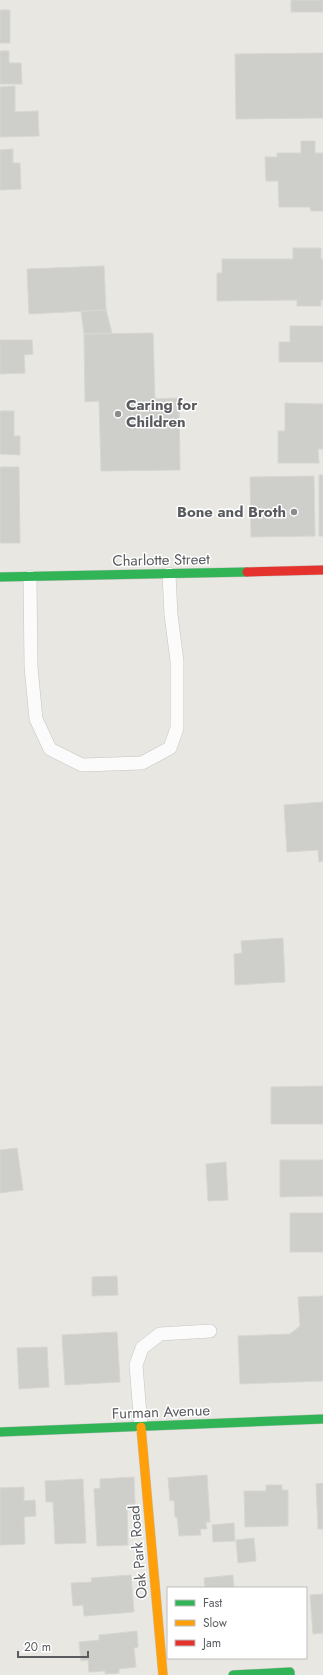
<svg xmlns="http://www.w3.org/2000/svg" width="323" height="1675" font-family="Jost,sans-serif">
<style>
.building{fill:#cececb;stroke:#d7d6d2}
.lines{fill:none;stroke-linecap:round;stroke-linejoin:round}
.lane-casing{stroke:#c5c5c4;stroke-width:14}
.fast-casing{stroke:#c5c6c5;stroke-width:10}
.slow-casing{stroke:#c5c6c5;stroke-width:10}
.jam-casing{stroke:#c5c6c5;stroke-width:10}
.lane{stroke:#fcfbfb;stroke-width:13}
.fast{stroke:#30b455;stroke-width:9}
.slow{stroke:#ff9f0a;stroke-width:9}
.jam{stroke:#e5322d;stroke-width:9}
.poi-dot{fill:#8b8c8d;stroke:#fff;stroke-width:1.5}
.labels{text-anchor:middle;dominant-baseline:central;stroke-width:3;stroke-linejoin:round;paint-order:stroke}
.poi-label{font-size:15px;font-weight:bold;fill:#595b5f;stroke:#fff;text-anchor:start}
.street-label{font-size:15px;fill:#595b5f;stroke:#fff}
</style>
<rect width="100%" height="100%" fill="#e8e7e2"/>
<path class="building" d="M291 0H323V12H291Z
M0 10H10V43H0Z
M0 51H9V63H21L22 84H0Z
M323 53V118L236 119 235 54Z
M15 86V112L38 111 39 136 0 137V87Z
M301 141H315V153H323V211H311L310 207H279L278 181H266L265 157H277V153H301Z
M13 149V163H20L21 189 0 190V150Z
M293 248H321V259H323V300H321V306H297V300L217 301V273H222V259H293Z
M104 266 106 310 29 314 27 269Z
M106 310 112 333 84 334 81 311Z
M290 326H323V362H279V342H290Z
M153 333 155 399 179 398 180 470 101 471 99 401 85 402 84 334Z
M0 340H32L33 354 24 355 25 373 0 374Z
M285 403 323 404V449H318L319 463H278V431H285Z
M0 411H14V436H20V455L0 454Z
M0 467H19L20 543H0Z
M319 475H323V536H319Z
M314 476 315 536 251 537 250 477Z
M323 802V861L319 862 318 850 287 852 284 805Z
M283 938 285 982 235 985 234 954 242 953 241 941Z
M323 1086V1124H271V1087Z
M17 1148 23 1190 0 1193V1150Z
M280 1160H323V1196L280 1197Z
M226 1162 228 1200 208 1201 206 1164Z
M290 1213H323V1252H290Z
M117 1276 118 1295 92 1296V1277Z
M323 1296V1381L240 1384 238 1336 290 1334 300 1326 298 1297Z
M117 1332 120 1382 65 1385 62 1335Z
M47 1347 49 1387 19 1389 17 1348Z
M207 1475 210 1522H206L207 1529H200L201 1535 179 1536 177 1517H175L174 1500 170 1501 168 1478Z
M134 1477 135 1504H127L128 1545 97 1546 94 1489 100 1488V1479Z
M83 1479 86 1543 55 1544 53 1502H46L45 1481Z
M323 1483V1529H318L316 1484Z
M266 1485H282V1490H288V1526L245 1527 244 1491H266Z
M24 1487V1501L35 1500 36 1516 24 1517 25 1544 0 1545V1488Z
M234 1523 235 1541 213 1542 212 1525Z
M254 1538 256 1561 238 1563 236 1540Z
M131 1575 134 1612 84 1616 83 1605 73 1606 71 1583 92 1582 91 1578Z
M233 1575 234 1588H205L204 1578Z
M323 1594V1633L313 1634 310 1595Z
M137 1631 138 1647 134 1648 136 1667 119 1669V1673L105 1674V1671L89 1672 88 1660 81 1661 79 1642 99 1640V1635Z"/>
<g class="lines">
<g class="lane-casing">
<path id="lane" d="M30 577 31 667 36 719 50 749 82 765 142 763 170 748 177 728V661L171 615 169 574
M141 1427 136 1365 142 1348 160 1334 210 1331"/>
</g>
<g class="fast-casing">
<path id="fast" d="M0 577 247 572
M0 1432 323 1419
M233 1675 290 1672V1675"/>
</g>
<g class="slow-casing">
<path id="slow" d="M141 1427 163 1675"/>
</g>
<g class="jam-casing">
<path id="jam" d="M247 572 323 570"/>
</g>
<use href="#lane" class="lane"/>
<use href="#fast" class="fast"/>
<use href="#slow" class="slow"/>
<use href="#jam" class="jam"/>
</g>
<g class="poi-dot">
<circle cx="118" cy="414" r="4"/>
<circle cx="294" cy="512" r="4"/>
</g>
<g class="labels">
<g class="poi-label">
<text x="126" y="405">Caring for<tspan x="126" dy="17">Children</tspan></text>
<text x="286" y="512" text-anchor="end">Bone and Broth</text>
</g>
<g class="street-label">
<text transform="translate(161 560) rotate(-1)">Charlotte Street</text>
<text transform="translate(161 1412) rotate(-2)">Furman Avenue</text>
<text transform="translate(138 1552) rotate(-95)">Oak Park Road</text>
</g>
</g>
<rect x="167" y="1587" width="140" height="72" fill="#ffffff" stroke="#bdbdbf"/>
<rect x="175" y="1600" width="20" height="6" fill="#30b455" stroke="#bdbdbf"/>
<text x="203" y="1607" font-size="12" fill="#595b5f">Fast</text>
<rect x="175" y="1620" width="20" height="6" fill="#ff9f0a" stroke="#bdbdbf"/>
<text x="203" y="1627" font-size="12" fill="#595b5f">Slow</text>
<rect x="175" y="1640" width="20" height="6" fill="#e5322d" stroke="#bdbdbf"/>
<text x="203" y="1647" font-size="12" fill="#595b5f">Jam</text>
<path d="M18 1651v6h70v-6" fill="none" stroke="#595b5f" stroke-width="2"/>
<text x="24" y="1651" font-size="12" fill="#595b5f" stroke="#ffffff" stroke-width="3" paint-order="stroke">20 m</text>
</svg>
